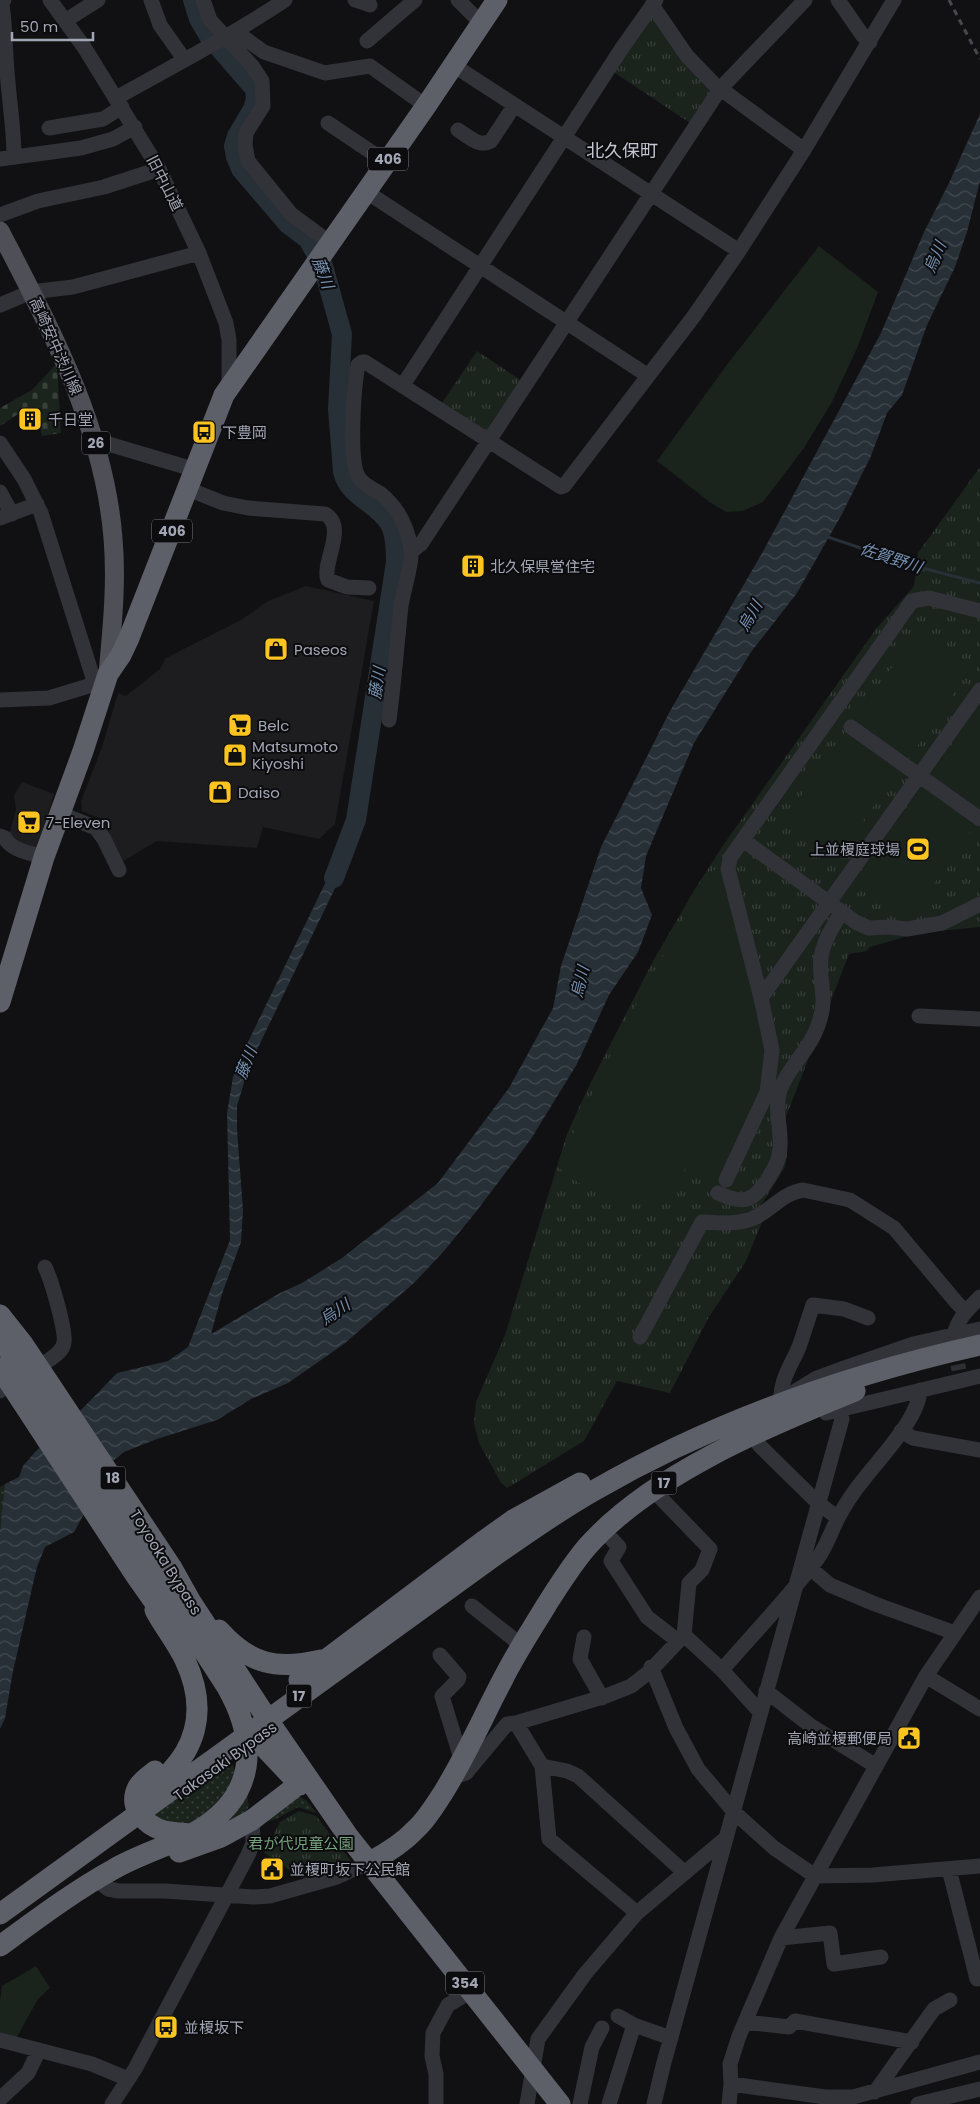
<svg xmlns="http://www.w3.org/2000/svg" width="980" height="2104" font-family="Poppins,'Noto Sans JP',sans-serif">
<style>
.built{fill:#1d1d20}
.grass{fill:url(#grass-dots)}
.cemetery{fill:url(#cemetery-stones)}
.park{fill:url(#park-tufts)}
.garden{fill:#1b231d}
.water{fill:url(#water-waves)}
.lines{fill:none;stroke-linecap:round;stroke-linejoin:round}
.stream{stroke:#272f37;stroke-width:3}
.river{stroke:#272f37;stroke-width:20}
.minor-tunnel{stroke:#2e2f33;stroke-width:15;stroke-dasharray:15 8;stroke-linecap:butt}
.minor{stroke:#323338;stroke-width:15}
.major{stroke:#4e4f57;stroke-width:19}
.highway{stroke:#5e6069;stroke-width:21}
.rail{stroke:#47484f;stroke-width:3;stroke-dasharray:6 5;stroke-linecap:butt}
.labels{text-anchor:middle;dominant-baseline:central;stroke-width:4;stroke-linejoin:round;paint-order:stroke}
.shield{fill:#0c0c0e;stroke:#757882;stroke-width:1}
.shield-label{font-size:14px;font-weight:bold;fill:#a2a6b4}
.street-label{font-size:15px;fill:#a2a6b4;stroke:#0c0c0e}
.poi-label{font-size:15px;fill:#a2a6b4;stroke:#0c0c0e;text-anchor:start}
.park-label{font-size:15px;fill:#77a17d;stroke:#0c0c0e}
.water-label{font-size:16px;font-style:italic;fill:#7691b2;stroke:#0c0c0e}
.quarter-label{font-size:18px;fill:#c3c5d0;stroke:#0c0c0e}
</style>
<defs>
<pattern id="grass-dots" width="8" height="8" patternUnits="userSpaceOnUse" patternTransform="scale(1.25)"><rect width="8" height="8" fill="#1b231d"/><path d="M2 2h.1M6 6h.1" fill="none" stroke="#39403b" stroke-width="1.8" stroke-linecap="round"/></pattern>
<pattern id="cemetery-stones" width="16" height="16" patternUnits="userSpaceOnUse" patternTransform="scale(1.25)"><rect width="16" height="16" fill="#1b231d"/><path d="M2 7V4a2 2 0 0 1 4 0v3zM10 15v-3a2 2 0 0 1 4 0v3z" fill="#39403b"/></pattern>
<pattern id="park-tufts" width="24" height="20" patternUnits="userSpaceOnUse" patternTransform="scale(1.25)"><rect width="24" height="20" fill="#1b231d"/><path d="M3 7l-1-3M5 7V3M7 7l1-3M15 17l-1-3M17 17v-4M19 17l1-3" fill="none" stroke="#39403b"/></pattern>
<pattern id="water-waves" width="16" height="10" patternUnits="userSpaceOnUse" patternTransform="scale(1.25)"><rect width="16" height="10" fill="#272f37"/><path d="M0 5q4-4 8 0t8 0" fill="none" stroke="#434a52"/></pattern>
</defs>
<rect width="100%" height="100%" fill="#111113"/>
<path class="built" d="M306 586 374 601 335 824 319 839 263 827 257 848 157 841 123 861 99 818 82 811 81 801 102 747 118 693 126 696 160 669 166 658 241 620 268 601Z
M22 782 54 794 37 849 15 841 9 834 16 810 14 795Z"/>
<path class="grass" d="M5 1484 0 1531V1487Z
M205 1752 227 1757 231 1762 247 1797 249 1805 246 1813 226 1826 152 1821 157 1788Z
M298 1796 306 1800 317 1813 298 1807 276 1819 262 1823Z"/>
<path class="cemetery" d="M57 363 61 433 42 436 36 409 21 412 0 426V408L32 390Z"/>
<path class="park" d="M650 16 656 17 709 85 711 92 690 123 612 71Z
M477 351 519 379 520 384 490 429 482 431 442 403Z
M980 467V927L918 933 870 947 867 951 849 954 782 1127 787 1155 785 1167 758 1210 762 1222 746 1261 709 1317 670 1393 617 1381 584 1441 507 1488 501 1483 479 1443 474 1423 476 1402 505 1335 567 1134 588 1088 653 961 695 889 722 847 876 629 914 586 918 553Z
M299 1811 316 1816 351 1861 331 1872 304 1879 264 1853 280 1822Z"/>
<path class="garden" d="M819 246 878 292 858 346 832 402 804 448 763 502 743 511 726 512 711 503 657 461 726 366Z
M919 630 972 667 907 761 852 722Z
M980 704V813L929 777Z
M847 731 900 768 836 860 783 821Z
M924 783 977 822 912 915 858 876Z
M713 870 724 871 763 1033 764 1072 754 1110 721 1177 717 1178 689 1162 667 1201C633 1197 599 1199 570 1177 565 1173 561 1171 559 1166 604 1064 654 965 713 870Z
M36 1966 50 1988 38 1999 17 2037 0 2033V2001L2 1986Z"/>
<path class="water" d="M980 114V181L967 232 955 267 927 325 902 395 887 413 871 456 842 514 797 593 751 652 694 743 646 856 641 888 652 915 638 952 609 995 577 1064 531 1139 475 1213 444 1251 415 1282 344 1344 288 1383 251 1399 217 1420 157 1439 124 1452 114 1460 74 1532 45 1547 37 1567 13 1671 5 1718 0 1729V1531L5 1484 19 1477 23 1466 36 1451 84 1407 117 1373 168 1361 188 1347 230 1240 227 1113 233 1077 245 1048 337 859 345 854 339 880 249 1066 237 1106V1129L243 1210 241 1242 222 1294 211 1334 280 1293 302 1283 342 1258 438 1183 509 1088 553 1008 561 966 601 847 670 711 761 555 881 333 924 232 949 183Z"/>
<g class="lines">
<path class="stream" d="M825 536 911 565 980 583"/>
<path class="river" d="M193 0 199 19 209 36 255 89 256 99 253 109 237 136 234 146 236 157 241 169 288 224 308 239 323 266 342 334 338 409 343 472C349 497 377 502 390 524 396 535 396 550 396 562L356 820 334 878"/>
<path class="minor-tunnel" d="M953 1342 959 1370"/>
<path class="minor" d="M4 0 2 4C6 31 5 56 8 82 10 107 14 131 14 157
M50 0 84 47 159 169 199 253 226 323 229 340V385
M151 0 160 25 184 59
M203 0 210 20 253 67 262 81 263 106 246 133 245 145 248 161 291 214 329 242
M355 0 370 5
M458 0 481 23
M838 0 863 36 870 42
M652 5 687 56 714 84 804 150
M65 21 98 0
M236 32 264 52 325 73 370 66 426 106
M367 41 415 0
M453 65 739 251
M116 98C173 66 231 36 285 0
M328 123 386 162
M49 128 103 119 122 107
M458 130C468 136 479 148 491 141L514 106
M0 159 81 148 113 139 135 127
M365 191 647 375
M0 215 38 201 104 187 159 169
M0 305 31 292 73 287 199 253
M403 385 622 48 656 0
M95 440 196 470
M0 443 24 479 41 513 95 684 104 688
M188 489 223 503 248 508 325 514C348 527 321 564 328 580L347 587 369 588
M0 492 12 514
M0 518 37 504
M411 552 421 544 720 89 805 0
M0 700 49 698 95 684
M389 720C394 682 397 644 401 606 403 592 413 562 411 550 408 528 398 508 381 494 374 489 364 486 359 478 348 462 354 385 358 365L362 362H365L561 487 564 486 694 316 739 251 804 150 894 0
M851 727 980 819
M59 813 96 828 104 839 119 870
M0 836 5 838C12 851 31 853 44 857
M743 840 857 923 869 928 889 927 907 929 942 923 980 904
M761 998 980 690
M919 1016 980 1019
M726 1180 767 1092 772 1050 761 998 728 869 730 858 912 601 929 598 980 611
M718 1193C743 1205 753 1202 768 1179 772 1171 778 1164 779 1155 784 1134 773 1112 780 1090 788 1067 809 1051 817 1028 820 1020 823 1011 823 1002 823 987 819 972 821 957 824 940 833 926 842 912
M45 1267C51 1279 66 1330 64 1342 63 1352 53 1357 46 1362
M640 1337 702 1222C720 1223 740 1225 756 1217 773 1208 784 1193 803 1190L850 1200 894 1228 957 1303 966 1312
M953 1342C955 1321 966 1311 980 1297
M0 1391 1 1390
M794 1392 817 1378 844 1368 913 1344 980 1329
M781 1403C779 1381 791 1366 799 1347 804 1333 808 1319 813 1305L844 1309 868 1318
M826 1413 980 1376
M901 1431 913 1438 980 1450
M761 1433 753 1435 759 1445 818 1503 838 1518
M604 1531 619 1547 611 1561 647 1617 678 1641
M810 1568 830 1585 875 1604 955 1633
M472 1606 521 1645
M684 1635 722 1670 760 1712
M584 1637 580 1659 602 1698
M440 1655 459 1677 458 1680 442 1696 459 1752 464 1759
M651 1667 676 1728 698 1769 734 1812 774 1848 815 1876 873 1875 980 1866
M722 1670C754 1633 789 1597 818 1558 826 1547 831 1532 837 1520 844 1506 854 1491 864 1479 880 1458 919 1418 920 1390
M926 1676 980 1709
M766 1691 811 1726 876 1766
M516 1723 542 1766 567 1771 578 1776 685 1873
M542 1766 549 1839 637 1913
M453 1777 466 1773 507 1724 516 1723 606 1696 631 1686 649 1672 684 1635 689 1583 702 1570 710 1549 653 1490
M949 1869 977 1979
M103 1885 108 1889 119 1891H165L253 1897 270 1896 337 1877 370 1862
M781 1938 830 1933 834 1964 881 1957
M618 2016 634 2025 671 2038
M746 2022 789 2027 795 2021 912 2042
M0 2040 92 2064 128 2079
M731 2084 825 2097H853L980 2062
M875 2092 934 2009 950 2000
M0 2099 28 2073 39 2050
M112 2104 135 2069 248 1855 253 1843 252 1820
M436 2104V2074L432 2056 433 2033 448 2005 471 1991
M527 2104 538 2039 585 1974 637 1913 726 1838
M580 2104 592 2047 602 2028
M609 2104 634 2025
M654 2104 663 2066 842 1419
M729 2104 731 2084 730 2064 739 2036 781 1938 926 1676 980 1597
M918 2104 980 2089"/>
<path class="major" d="M0 231C50 328 104 427 113 538 117 583 112 629 108 674"/>
<path class="highway" d="M0 1002 44 857 83 751 108 674 121 655 129 638 224 395 426 106 497 0
M0 1315 23 1344 53 1389 172 1568 191 1602 270 1723 348 1836 560 2104
M0 1337 227 1687C258 1742 257 1796 197 1831 170 1846 140 1854 114 1869 74 1891 37 1919 0 1946
M0 1368 136 1576 167 1620
M219 1630C250 1665 277 1670 321 1660
M299 1680 485 1540 513 1520 580 1483
M243 1725 300 1785
M155 1771C150 1775 142 1780 138 1787 127 1807 145 1825 164 1831 172 1833 182 1833 191 1834
M152 1788C197 1754 209 1711 185 1660 177 1643 164 1627 155 1610
M179 1852 221 1837 252 1820 299 1784 296 1771
M370 1862C387 1853 403 1843 416 1829 427 1819 435 1805 443 1793 466 1756 483 1717 503 1679 516 1653 532 1629 547 1604 559 1585 571 1566 586 1548 650 1475 766 1427 855 1391
M0 1914 497 1554C529 1532 561 1509 595 1490 715 1421 846 1375 980 1345"/>
<path class="rail" d="M949 0 980 59"/>
</g>
<defs>
<g id="building-square" transform="scale(1.25)"><rect x="-9" y="-9" width="18" height="18" rx="4" fill="#fbc421" stroke="#0c0c0e"/><path d="M-4-6H4V6H1V3H-1V6H-4ZM-2.5-4.3h1.7v1.8h-1.7ZM.8-4.3h1.7v1.8H.8ZM-2.5-1h1.7V.8h-1.7ZM.8-1h1.7V.8H.8Z" fill="#111"/></g>
<g id="bus-square" transform="scale(1.25)"><rect x="-9" y="-9" width="18" height="18" rx="4" fill="#fbc421" stroke="#0c0c0e"/><path d="M-5-6H5V4H4V6H2V4H-2V6H-4V4H-5ZM-3.5-4V0h7V-4ZM-3.5 1.2v1.5H-2V1.2ZM2 1.2v1.5H3.5V1.2Z" fill="#111"/></g>
<g id="shop-square" transform="scale(1.25)"><rect x="-9" y="-9" width="18" height="18" rx="4" fill="#fbc421" stroke="#0c0c0e"/><path d="M-5-2.5h2.3a2.7 3.5 0 0 1 5.4 0H5L5.5 6h-11ZM-1.5-2.5h3a1.5 2.3 0 0 0-3 0Z" fill="#111"/></g>
<g id="supermarket-square" transform="scale(1.25)"><rect x="-9" y="-9" width="18" height="18" rx="4" fill="#fbc421" stroke="#0c0c0e"/><path d="M-6-5.5h2.5l.6 2H6L4.5 2H-2.5L-4.4-4H-6ZM-1.5 3.2a1.3 1.3 0 1 0 .1 0ZM3 3.2a1.3 1.3 0 1 0 .1 0Z" fill="#111"/></g>
<g id="stadium-square" transform="scale(1.25)"><rect x="-9" y="-9" width="18" height="18" rx="4" fill="#fbc421" stroke="#0c0c0e"/><path d="M0-5a6.5 5 0 1 0 0 10a6.5 5 0 1 0 0-10ZM-3.5-1.8h7v3.6h-7Z" fill="#111"/></g>
<g id="civic-square" transform="scale(1.25)"><rect x="-9" y="-9" width="18" height="18" rx="4" fill="#fbc421" stroke="#0c0c0e"/><path d="M-.6-6.5H3V-4.5H.6V-3L4-1V1h2V6H-6V1h2V-1L-.6-3ZM-1.2 2.5V6h2.4V2.5Z" fill="#111"/></g>
</defs>
<g fill-rule="evenodd">
<use href="#building-square" x="30" y="419"/>
<use href="#bus-square" x="204" y="432"/>
<use href="#building-square" x="473" y="566"/>
<use href="#shop-square" x="276" y="649"/>
<use href="#supermarket-square" x="240" y="725"/>
<use href="#shop-square" x="235" y="755"/>
<use href="#shop-square" x="220" y="792"/>
<use href="#supermarket-square" x="29" y="822"/>
<use href="#stadium-square" x="918" y="849"/>
<use href="#civic-square" x="909" y="1738"/>
<use href="#civic-square" x="272" y="1869"/>
<use href="#bus-square" x="166" y="2027"/>
</g>
<g class="labels">
<g class="shield">
<rect x="368" y="147.5" width="40" height="23" rx="4"/>
<rect x="82" y="431.5" width="28" height="23" rx="4"/>
<rect x="152" y="519.5" width="40" height="23" rx="4"/>
<rect x="100.5" y="1466.5" width="25" height="23" rx="4"/>
<rect x="651.5" y="1471.5" width="25" height="23" rx="4"/>
<rect x="286.5" y="1684.5" width="25" height="23" rx="4"/>
<rect x="446" y="1971.5" width="38" height="23" rx="4"/>
</g>
<g class="shield-label">
<text x="388" y="159">406</text>
<text x="96" y="443">26</text>
<text x="172" y="531">406</text>
<text x="113" y="1478">18</text>
<text x="664" y="1483">17</text>
<text x="299" y="1696">17</text>
<text x="465" y="1983">354</text>
</g>
<g class="street-label">
<text transform="translate(165 183) rotate(63)">旧中山道</text>
<text transform="translate(56 346) rotate(66)">高崎安中渋川線</text>
<text transform="translate(166 1562) rotate(58)">Toyooka Bypass</text>
<text transform="translate(225 1761) rotate(-36)">Takasaki Bypass</text>
</g>
<g class="poi-label">
<text x="48" y="419">千日堂</text>
<text x="222" y="432">下豊岡</text>
<text x="490" y="566">北久保県営住宅</text>
<text x="294" y="649">Paseos</text>
<text x="258" y="725">Belc</text>
<text x="252" y="746">Matsumoto<tspan x="252" dy="17">Kiyoshi</tspan></text>
<text x="238" y="792">Daiso</text>
<text x="46" y="822">7-Eleven</text>
<text x="900" y="849" text-anchor="end">上並榎庭球場</text>
<text x="892" y="1738" text-anchor="end">高崎並榎郵便局</text>
<text x="290" y="1869">並榎町坂下公民館</text>
<text x="184" y="2027">並榎坂下</text>
</g>
<g class="park-label">
<text x="301" y="1843">君が代児童公園</text>
</g>
<g class="water-label">
<text transform="translate(935 257) rotate(-67)">烏川</text>
<text transform="translate(323 273) rotate(69)">藤川</text>
<text transform="translate(891 558) rotate(18)">佐賀野川</text>
<text transform="translate(750 616) rotate(-60)">烏川</text>
<text transform="translate(377 683) rotate(-81)">藤川</text>
<text transform="translate(580 982) rotate(-76)">烏川</text>
<text transform="translate(246 1063) rotate(-68)">藤川</text>
<text transform="translate(335 1312) rotate(-34)">烏川</text>
</g>
<g class="quarter-label">
<text x="622" y="150">北久保町</text>
</g>
</g>
<path d="M12 32v8h81v-8" fill="none" stroke="#a2a6b4" stroke-width="2.5"/>
<text x="20" y="32" font-size="15" fill="#a2a6b4" stroke="#0c0c0e" stroke-width="4" paint-order="stroke">50 m</text>
</svg>
